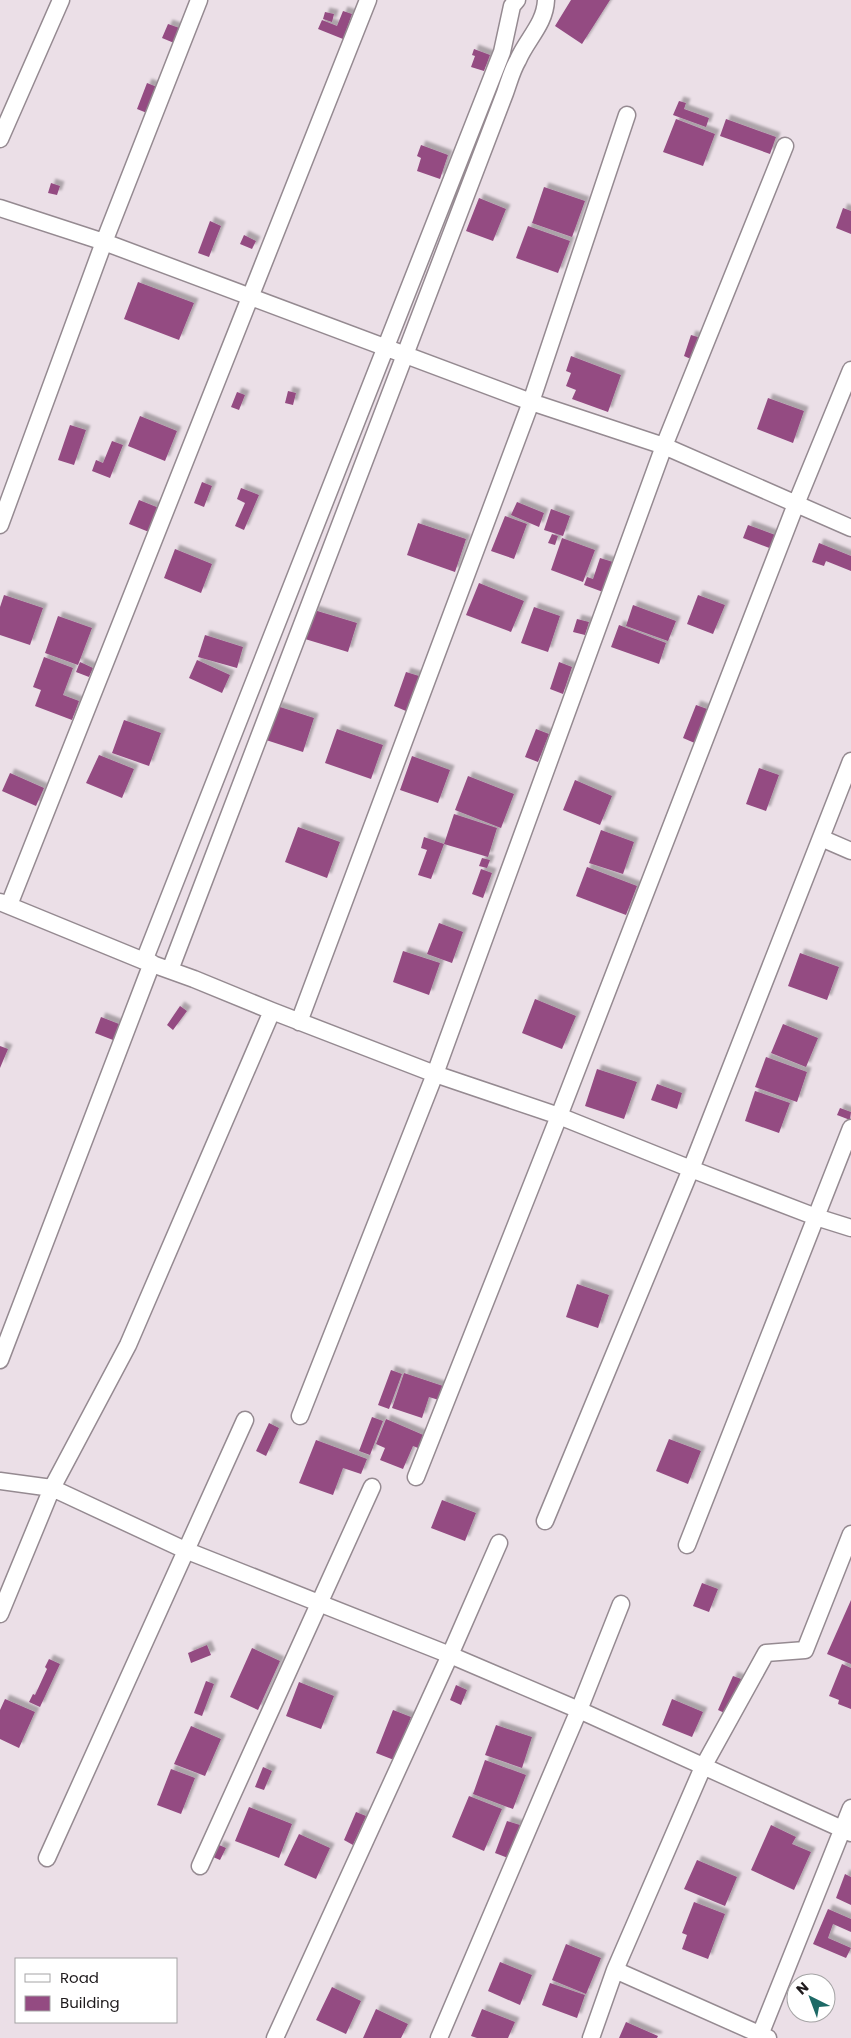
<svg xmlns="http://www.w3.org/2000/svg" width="851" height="2038" font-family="Poppins,sans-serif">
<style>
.building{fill:#944b82;filter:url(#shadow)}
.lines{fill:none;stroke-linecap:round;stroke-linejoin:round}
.minor-casing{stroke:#958a91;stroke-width:19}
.minor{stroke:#fff;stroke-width:16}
</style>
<defs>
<filter id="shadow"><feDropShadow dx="4.5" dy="-4.5" stdDeviation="1" flood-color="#0004"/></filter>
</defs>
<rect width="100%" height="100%" fill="#ebdfe7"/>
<path class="building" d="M571 0H610L582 44 555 26Z
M343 11 352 14 343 39 318 29 322 20 337 26Z
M325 12 334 14 332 22 323 19Z
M168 24 185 30 179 45 162 38Z
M474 49 490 55 484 71 471 67 475 56 472 55Z
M147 83 162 89 152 115 137 109Z
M679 101 686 103 684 109 709 118 706 127 673 115Z
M676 119 715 134 703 166 663 152Z
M726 119 776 137 770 154 720 136Z
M421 145 448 155 440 179 417 171 421 158 417 156Z
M51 183 60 186 57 195 48 193Z
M544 187 585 201 572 237 532 223Z
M479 198 506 209 493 241 466 231Z
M843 208 851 211V234L836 228Z
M210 221 221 226 209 257 198 253Z
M528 226 570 241 558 273 516 258Z
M244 235 256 241 252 249 240 244Z
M138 282 194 303 179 340 124 319Z
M691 335 701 338 693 360 684 356Z
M571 356 621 375 608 412 572 399 576 390 566 386 571 373 566 371Z
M288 391 296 393 293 405 285 403Z
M237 392 245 395 239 410 231 407Z
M768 398 804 411 793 443 757 429Z
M140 416 177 431 165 461 128 446Z
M70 425 86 430 74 465 58 460Z
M112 441 123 445 110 478 92 471 96 460 103 463Z
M202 482 212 486 204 507 194 503Z
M241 488 259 495 244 530 235 526 245 503 237 499Z
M139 500 159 508 149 532 129 524Z
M517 502 544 513 539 527 511 515Z
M551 509 570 516 563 536 544 530Z
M505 516 527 524 514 559 491 551Z
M418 523 466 539 455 572 407 555Z
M748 525 778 536 772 549 743 538Z
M552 534 558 536 555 545 548 543Z
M562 538 595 550 583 582 551 570Z
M819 543 851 556V571L826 561 824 566 812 562Z
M175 549 212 564 201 593 164 578Z
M600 558 613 562 603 592 584 585 587 577 593 579Z
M479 583 524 601 511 632 466 615Z
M4 595 43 608 30 645 0 635V607Z
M698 595 725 605 713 634 687 624Z
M633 605 676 621 668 641 626 626Z
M534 607 560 616 548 652 521 643Z
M314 610 357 623 348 652 305 639Z
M58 616 92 628 78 665 45 653Z
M577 619 589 622 585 635 573 632Z
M619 625 666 643 659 664 611 647Z
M205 635 243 647 237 668 198 657Z
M44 657 73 668 63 695 79 701 72 720 35 706 41 690 33 687Z
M197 660 230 675 222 693 189 678Z
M80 662 93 668 89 677 76 672Z
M559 662 572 667 563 694 550 689Z
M406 672 419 676 406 711 394 706Z
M696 705 710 710 697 744 683 738Z
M277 706 314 718 303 752 266 740Z
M124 720 161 733 149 766 112 753Z
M337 729 383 745 371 779 325 763Z
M536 729 549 734 538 762 525 757Z
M99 755 134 769 122 798 86 783Z
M412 756 450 770 438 803 400 790Z
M759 768 779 775 766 811 746 804Z
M10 773 44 788 36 806 2 791Z
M468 776 514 794 501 828 455 810Z
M575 780 612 796 600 825 563 810Z
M454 814 497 828 488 857 444 844Z
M298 827 340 842 327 878 285 862Z
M601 830 634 842 623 874 589 863Z
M424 837 444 844 431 879 418 875 427 850 421 848Z
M482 858 490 860 487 868 479 866Z
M587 867 637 886 626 915 576 896Z
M481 869 492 873 483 898 472 894Z
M439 923 463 932 452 963 427 954Z
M403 951 440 963 429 995 393 982Z
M800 953 839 967 827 1000 788 986Z
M535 999 576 1016 562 1049 522 1033Z
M180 1006 187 1011 173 1030 167 1025Z
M101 1017 119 1024 113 1040 95 1033Z
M783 1024 818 1038 806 1067 771 1053Z
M0 1046 8 1049 0 1068Z
M766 1057 807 1072 797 1102 755 1087Z
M597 1069 637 1082 624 1119 585 1106Z
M657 1084 682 1093 677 1109 651 1100Z
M755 1091 790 1103 779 1133 745 1121Z
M840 1108 851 1112 850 1120 837 1115Z
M577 1284 609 1295 598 1328 566 1317Z
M391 1370 402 1374 389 1409 378 1405Z
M404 1373 446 1387 442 1401 429 1397 422 1418 392 1408Z
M372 1417 383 1421 370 1455 359 1451Z
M386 1419 428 1437 423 1450 413 1446 403 1469 380 1460 385 1448 376 1444Z
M269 1423 279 1428 266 1456 256 1451Z
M669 1439 701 1451 688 1484 656 1471Z
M316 1440 367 1459 361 1474 343 1468 333 1495 299 1483Z
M442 1500 476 1513 465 1541 431 1528Z
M702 1583 718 1589 709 1612 693 1606Z
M851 1600V1664L827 1654Z
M207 1645 211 1655 191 1663 188 1653Z
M252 1648 280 1661 258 1710 230 1697Z
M49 1659 60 1664 40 1707 29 1702 33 1694 35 1695 47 1669 45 1667Z
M842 1664 851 1668V1709L838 1704 839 1700 829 1696Z
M733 1676 744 1680 729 1715 718 1710Z
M206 1681 214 1684 202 1716 194 1713Z
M299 1682 334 1696 321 1729 286 1716Z
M456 1685 467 1690 461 1705 450 1700Z
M5 1699 35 1712 19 1748 0 1739V1710Z
M672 1699 703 1712 692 1737 662 1725Z
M393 1710 411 1717 394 1760 376 1753Z
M496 1725 532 1737 522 1768 485 1755Z
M191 1726 221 1739 205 1776 174 1764Z
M485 1760 526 1775 513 1809 473 1794Z
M263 1767 272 1771 264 1790 255 1787Z
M171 1769 195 1778 181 1814 157 1805Z
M469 1796 502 1809 484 1851 452 1837Z
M249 1807 292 1824 279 1858 235 1841Z
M356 1812 366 1816 353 1845 344 1840Z
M507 1821 520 1825 508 1858 495 1853Z
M771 1825 796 1837 792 1844 811 1852 794 1890 751 1870Z
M299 1834 330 1848 316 1879 284 1865Z
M219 1845 226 1848 220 1860 213 1857Z
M697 1860 737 1877 725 1906 684 1889Z
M845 1874 851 1877V1905L836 1898Z
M694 1902 725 1914 708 1959 682 1949 687 1935 682 1933Z
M828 1909 851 1919V1932L833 1924 828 1938 851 1948 846 1958 813 1944Z
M566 1944 601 1958 586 1994 552 1980Z
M500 1962 532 1975 520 2005 488 1991Z
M550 1983 585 1995 577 2018 542 2005Z
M332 1987 361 2001 346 2034 316 2020Z
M376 2009 408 2024 401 2038H363Z
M482 2009 515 2022 508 2038H477L471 2036Z
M626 2022 658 2036 657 2038H619Z"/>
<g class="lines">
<g class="minor-casing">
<path id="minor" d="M0 139 61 0
M0 208 104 242 531 402 664 446 851 528
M0 525 104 242 199 0
M821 838 851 851
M0 902 144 961 194 979 272 1011 435 1074 559 1116 691 1169 816 1217 851 1228
M9 905 368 0
M144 961 502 52 512 6 517 0
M170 970 505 93C509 82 512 70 518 60 527 39 545 24 546 0
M299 1022 531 402 627 115
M0 1360 152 963
M300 1416 435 1074 664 446 785 146
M416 1477 559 1116 796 504 851 370
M0 1481 52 1488 185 1550 450 1655 579 1710 851 1833
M545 1521 691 1169 851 761
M687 1545 851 1128
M0 1614 52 1488 128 1345 272 1011
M47 1858 245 1420
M200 1866 372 1487
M615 1970 768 2038
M760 2035 851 1808
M275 2038 450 1655 499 1543
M439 2038 579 1710 621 1604
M591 2038 615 1970 703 1767 766 1653 805 1650 851 1534"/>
</g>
<use href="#minor" class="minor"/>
</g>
<rect x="15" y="1958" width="162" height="65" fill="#ffffff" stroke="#a5a4a5"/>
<rect x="25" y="1974" width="25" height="8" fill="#ffffff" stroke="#a5a4a5"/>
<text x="60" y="1983" font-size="15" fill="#1f1b1d">Road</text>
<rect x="25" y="1996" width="25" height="15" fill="#944b82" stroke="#a5a4a5"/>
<text x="60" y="2008" font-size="15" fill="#1f1b1d">Building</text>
<g transform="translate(811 1998) rotate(318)"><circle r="24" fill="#ffffff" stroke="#a5a4a5"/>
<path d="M0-4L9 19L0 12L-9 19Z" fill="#1d6966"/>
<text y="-8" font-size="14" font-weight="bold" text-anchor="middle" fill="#1f1b1d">N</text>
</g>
</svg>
